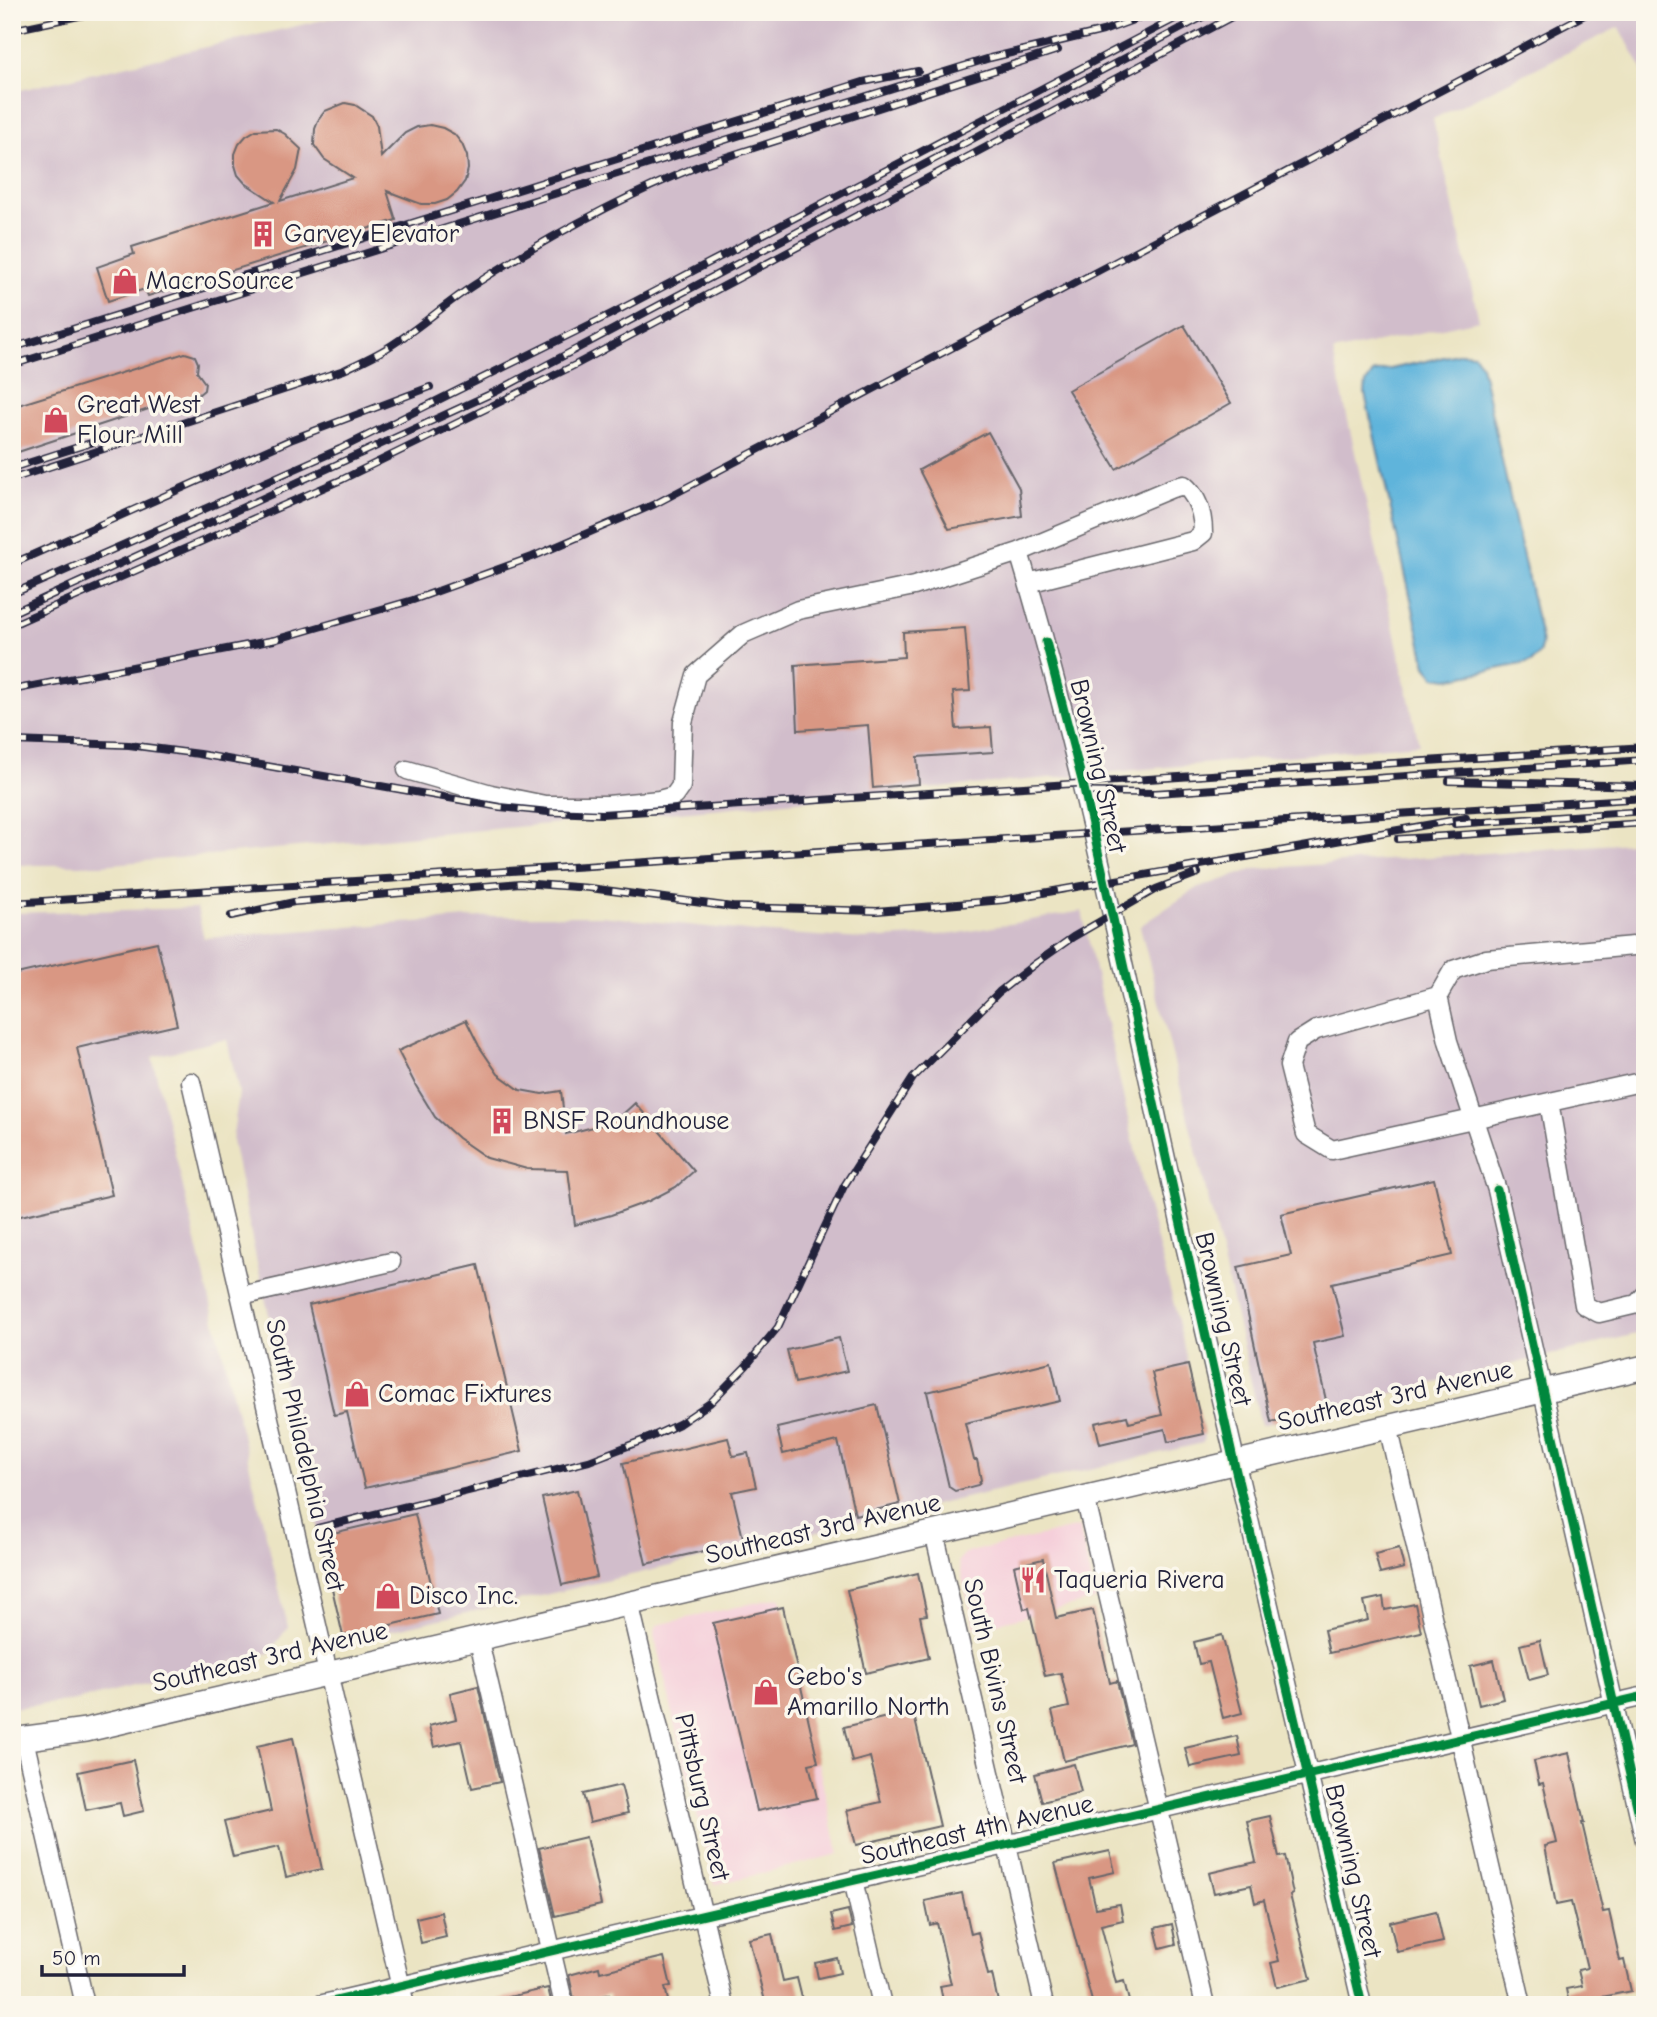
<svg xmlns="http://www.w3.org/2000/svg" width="1657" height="2017" font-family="'Comic Neue',sans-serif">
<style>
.built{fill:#f5cfda}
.industrial{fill:#d1bdcb}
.water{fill:#5fb4db;stroke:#406b8b;stroke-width:2}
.building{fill:#d99783}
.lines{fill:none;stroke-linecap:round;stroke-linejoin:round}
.minor-casing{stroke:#68666b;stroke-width:21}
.major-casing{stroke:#68666b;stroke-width:26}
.minor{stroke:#fff;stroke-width:18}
.major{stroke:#fff;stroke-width:23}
.rail-casing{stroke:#22223b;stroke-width:8}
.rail{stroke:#fbf7ec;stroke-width:5;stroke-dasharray:16;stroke-linecap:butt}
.cycleway-casing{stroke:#fbf7ec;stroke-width:13}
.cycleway{stroke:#00873e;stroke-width:9}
.labels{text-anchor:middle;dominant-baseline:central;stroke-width:7;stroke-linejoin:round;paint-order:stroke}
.poi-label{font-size:26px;fill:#22223b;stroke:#fbf7ec;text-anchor:start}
.street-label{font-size:26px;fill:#22223b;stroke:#fbf7ec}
</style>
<rect width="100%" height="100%" fill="#fbf7ec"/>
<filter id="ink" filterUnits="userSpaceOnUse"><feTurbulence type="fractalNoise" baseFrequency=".0143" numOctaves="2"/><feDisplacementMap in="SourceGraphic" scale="14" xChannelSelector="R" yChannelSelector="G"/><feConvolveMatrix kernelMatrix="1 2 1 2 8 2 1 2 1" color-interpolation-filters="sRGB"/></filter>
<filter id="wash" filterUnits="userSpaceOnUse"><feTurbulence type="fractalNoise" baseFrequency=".00686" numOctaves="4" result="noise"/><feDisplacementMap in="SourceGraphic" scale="28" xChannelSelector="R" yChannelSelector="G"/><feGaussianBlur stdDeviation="1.57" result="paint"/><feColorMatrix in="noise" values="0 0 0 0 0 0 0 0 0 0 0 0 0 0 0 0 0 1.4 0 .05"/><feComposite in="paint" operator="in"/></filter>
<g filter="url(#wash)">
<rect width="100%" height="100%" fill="#ebe4c3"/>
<path class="built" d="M1079 1527 1096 1600 975 1628 958 1561 965 1553Z
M780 1597 839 1854 714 1885 654 1635 657 1625Z"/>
<path class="industrial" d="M357 12H1645V74L1619 27 1433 119 1479 320 1333 352 1419 744 102 865H12V92Z
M1645 842V1332L1261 1425 1215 1226 1140 926 1195 889 1255 869Z
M197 908 204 938 494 916H601L756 932 864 939 954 934 1082 911 1146 1199 1177 1316 1204 1434 1203 1443 349 1640 343 1636 257 1263 232 1141 239 1093 227 1040 217 1041 152 1057 288 1627 269 1653 72 1701 12 1708V913Z"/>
<path class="water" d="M1462 353 1474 354 1481 365 1542 643 1539 654 1531 662 1448 679 1435 677 1426 666 1365 394 1366 383 1373 373Z"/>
<g id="blocks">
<path class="building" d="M345 103 355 105 372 116 377 126 381 157 405 133 417 127 430 125 443 128 454 134 462 144 467 156 468 169 465 181 457 192 447 200 435 204H421L387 191 396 220 148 296 145 289 108 301 97 267 134 254 132 247 274 202 245 183 238 175 235 165V154L239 144 246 136 256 130 276 129 285 134 301 149 297 170 280 201 353 178 324 159 314 145 315 129 319 119 325 111Z
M1184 325 1231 403 1116 469 1068 390Z
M185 353 195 356 198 363 197 372 205 383 204 390 198 395 188 396 12 454V407Z
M988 432 1019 488 1022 516 949 529 919 470Z
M965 628 970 691 953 692 956 729 991 727 993 752 917 757 919 784 873 788 868 725 798 730 795 665 904 657 903 632Z
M157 942 177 1025 77 1048 112 1195 12 1218V975Z
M466 1020 479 1046 498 1074 520 1090 542 1094 561 1091 566 1134 605 1124 622 1115 635 1103 694 1171 676 1187 649 1201 611 1215 575 1225 568 1170 527 1169 487 1158 458 1138 435 1117 416 1086 398 1051Z
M1434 1179 1452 1255 1332 1283 1345 1336 1313 1343 1328 1409 1271 1422 1238 1267 1291 1255 1281 1214Z
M478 1265 522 1451 365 1488 347 1412 334 1415 309 1305Z
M839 1338 847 1371 795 1383 787 1350Z
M1051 1362 1060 1401 965 1423 974 1460H977L981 1480 978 1485 955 1491 949 1487 927 1392Z
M1188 1365 1204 1434 1168 1442 1165 1429 1100 1444 1095 1423 1127 1416 1129 1423 1162 1415 1152 1373Z
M877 1405 900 1504 855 1515 838 1441 783 1454 777 1428Z
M728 1438 733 1456 748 1453 756 1487 732 1492 744 1542 646 1564 623 1463Z
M577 1490 597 1577 562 1585 542 1498Z
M415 1514 438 1614 343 1636 320 1536Z
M1399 1548 1404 1568 1380 1574 1375 1554Z
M1043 1559 1056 1618 1093 1610 1110 1683 1117 1681 1132 1744 1064 1761 1052 1711 1069 1707 1061 1673 1045 1676 1029 1608 1024 1609 1014 1566Z
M918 1573 927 1615 920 1616 929 1658 866 1673 847 1590Z
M1383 1597 1385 1610 1415 1604 1421 1632 1329 1653 1324 1630 1368 1620 1364 1601Z
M783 1607 818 1762 809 1764 817 1798 757 1811 713 1623Z
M1222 1635 1242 1713 1223 1718 1209 1662 1199 1664 1194 1642Z
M1540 1640 1548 1675 1529 1680 1520 1645Z
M1494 1660 1503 1699 1479 1705 1470 1666Z
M478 1686 500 1782 472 1788 461 1741 434 1747 429 1726 456 1719 450 1693Z
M913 1711 940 1826 856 1845 847 1810 881 1802 870 1757 852 1762 844 1727Z
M1237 1736 1241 1756 1190 1767 1185 1748Z
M293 1738 322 1869 286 1877 279 1847 233 1857 224 1822 271 1811 257 1746Z
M1569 1753 1584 1823H1582L1603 1912 1609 1911 1620 1961 1624 1960 1631 1991 1569 2004 1566 1989 1582 1986 1578 1970 1587 1968 1571 1902 1556 1905 1545 1846 1557 1843 1543 1783 1539 1784 1534 1761Z
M133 1760 144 1811 123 1816 120 1803 86 1810 78 1772Z
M1074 1764 1081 1792 1042 1802 1035 1774Z
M621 1785 628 1813 590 1822 583 1794Z
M1270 1816 1279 1857 1285 1856 1293 1894 1290 1895 1311 1979 1277 1987 1271 1963 1279 1961 1264 1900 1255 1903 1251 1885 1214 1893 1209 1873 1256 1862 1247 1821Z
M586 1837 601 1905 555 1916 539 1848Z
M1110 1851 1115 1872 1089 1878 1096 1908 1120 1904 1123 1920 1101 1925 1116 1983 1124 1981 1130 2005H1093L1055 1863Z
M962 1893 971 1934 978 1932 988 1975 992 1974 998 2002 986 2005H944L940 1986 951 1984 937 1923 930 1925 925 1901Z
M848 1910 852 1927 835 1931 831 1914Z
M1436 1911 1443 1942 1397 1952 1390 1922Z
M441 1912 446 1937 421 1943 416 1918Z
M1172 1924 1176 1944 1160 1948 1155 1928Z
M772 1934 783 1981 797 1978 803 2002 790 2005H766L749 1939Z
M664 1957 671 1986 665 1987 669 2005H610L609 1994 575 2004 569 1975 599 1967 600 1972Z
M837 1958 840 1973 818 1978 815 1963Z
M548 1988 552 2005H501L500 1999Z"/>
</g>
</g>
<g filter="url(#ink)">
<use href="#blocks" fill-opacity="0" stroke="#68666b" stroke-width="2"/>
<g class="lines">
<g class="minor-casing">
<path id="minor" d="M1019 552 1172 488 1184 485C1198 497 1203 515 1203 533L1193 541 1028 583
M407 770 491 794 545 805H608L659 800 674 796 681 786 683 722 696 675 743 634 798 610 914 586 1019 552C1087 779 1133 1013 1185 1245 1242 1498 1304 1751 1362 2005
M1645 945 1486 959 1453 970 1438 996 1448 1041 1497 1190 1645 1841
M1438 996 1316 1030 1297 1042 1289 1066 1306 1134 1332 1150 1645 1081
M191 1082 405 2005
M1549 1102 1584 1305 1599 1313 1637 1304 1645 1295
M241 1296 391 1262
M1388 1426 1522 2005
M1085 1497 1205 2005
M934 1532 1044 2005
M629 1602 724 2005
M478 1637 564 2005
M24 1739 85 2005
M853 1880 882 2005
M319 2005 1645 1696"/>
</g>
<g class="major-casing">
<path id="major" d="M12 1740 86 1730 1645 1367"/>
</g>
<use href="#minor" class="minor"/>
<use href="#major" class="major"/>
<g class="rail-casing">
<path id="rail" d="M12 30 98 12
M12 348 863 82 918 71
M12 365 760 129 990 58 1103 31 1155 12
M12 468 119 434
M12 479 344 370C356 364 370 358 382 351 415 332 442 306 474 285 546 238 621 197 701 165L1058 50
M12 564 290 440 430 387
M12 594 340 449 611 314 1188 12
M12 613 497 391 1212 12
M12 625 343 479 575 365 1241 12
M12 690 274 640 413 600 532 557 655 504 1590 12
M12 741 129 745 199 754 500 807 549 812 602 814 1645 747
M1449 781 1645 786
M1089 792 1156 793 1645 760
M1455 824 1645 811
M1398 839 1645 823
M12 903 1645 798
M231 916 294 902 520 883 590 888 732 907 877 911 1003 900 1466 818
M318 1528 589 1461 651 1437 679 1424 710 1403 746 1366 778 1327 844 1186 913 1078 999 992 1036 963 1073 937 1156 889 1198 873"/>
</g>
<use href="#rail" class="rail"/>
<g class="cycleway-casing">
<path id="cycleway" d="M1046 642 1083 784 1234 1463 1362 2005
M1497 1190 1645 1841
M319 2005 1645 1696"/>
</g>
<use href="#cycleway" class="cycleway"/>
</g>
</g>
<defs>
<g id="building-bare" transform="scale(2.1)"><path d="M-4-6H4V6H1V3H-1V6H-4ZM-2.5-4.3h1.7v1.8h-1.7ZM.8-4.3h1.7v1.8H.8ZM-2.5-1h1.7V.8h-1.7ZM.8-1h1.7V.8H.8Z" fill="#d1495b" stroke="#fbf7ec" stroke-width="2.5" paint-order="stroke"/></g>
<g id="shop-bare" transform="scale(2.1)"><path d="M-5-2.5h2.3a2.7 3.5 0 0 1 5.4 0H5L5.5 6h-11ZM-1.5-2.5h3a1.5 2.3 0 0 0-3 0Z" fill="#d1495b" stroke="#fbf7ec" stroke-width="2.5" paint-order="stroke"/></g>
<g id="restaurant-bare" transform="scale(2.1)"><path d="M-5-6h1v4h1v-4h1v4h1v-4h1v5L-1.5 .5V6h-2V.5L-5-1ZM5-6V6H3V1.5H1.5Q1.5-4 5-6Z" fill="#d1495b" stroke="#fbf7ec" stroke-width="2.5" paint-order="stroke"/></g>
</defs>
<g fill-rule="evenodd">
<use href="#building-bare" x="263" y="234"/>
<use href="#shop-bare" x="125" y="281"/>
<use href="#shop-bare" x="56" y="420"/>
<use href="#building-bare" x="502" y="1121"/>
<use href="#shop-bare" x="357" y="1394"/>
<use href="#restaurant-bare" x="1033" y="1580"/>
<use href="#shop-bare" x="388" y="1596"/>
<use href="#shop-bare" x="766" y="1692"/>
</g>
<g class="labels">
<g class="poi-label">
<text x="284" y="234">Garvey Elevator</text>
<text x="146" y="281">MacroSource</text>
<text x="77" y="405">Great West<tspan x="77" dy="30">Flour Mill</tspan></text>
<text x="523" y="1121">BNSF Roundhouse</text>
<text x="378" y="1394">Comac Fixtures</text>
<text x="1054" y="1580">Taqueria Rivera</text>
<text x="409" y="1596">Disco Inc.</text>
<text x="787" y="1677">Gebo's<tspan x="787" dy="30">Amarillo North</tspan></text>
</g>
<g class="street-label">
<text transform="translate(1098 766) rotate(77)">Browning Street</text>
<text transform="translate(1223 1319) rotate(77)">Browning Street</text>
<text transform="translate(1395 1396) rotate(-13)">Southeast 3rd Avenue</text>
<text transform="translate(305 1455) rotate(77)">South Philadelphia Street</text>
<text transform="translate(823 1529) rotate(-13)">Southeast 3rd Avenue</text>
<text transform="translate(270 1657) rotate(-13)">Southeast 3rd Avenue</text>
<text transform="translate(995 1681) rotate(77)">South Bivins Street</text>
<text transform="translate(702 1797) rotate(77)">Pittsburg Street</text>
<text transform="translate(977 1830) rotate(-13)">Southeast 4th Avenue</text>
<text transform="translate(1353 1871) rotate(77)">Browning Street</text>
</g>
</g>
<rect width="1657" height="2017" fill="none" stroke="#fbf7ec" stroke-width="42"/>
<path d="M42 1965v10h142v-10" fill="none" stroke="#22223b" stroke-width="3.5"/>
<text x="52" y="1965" font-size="21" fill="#22223b" stroke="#fbf7ec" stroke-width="5" paint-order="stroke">50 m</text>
</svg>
